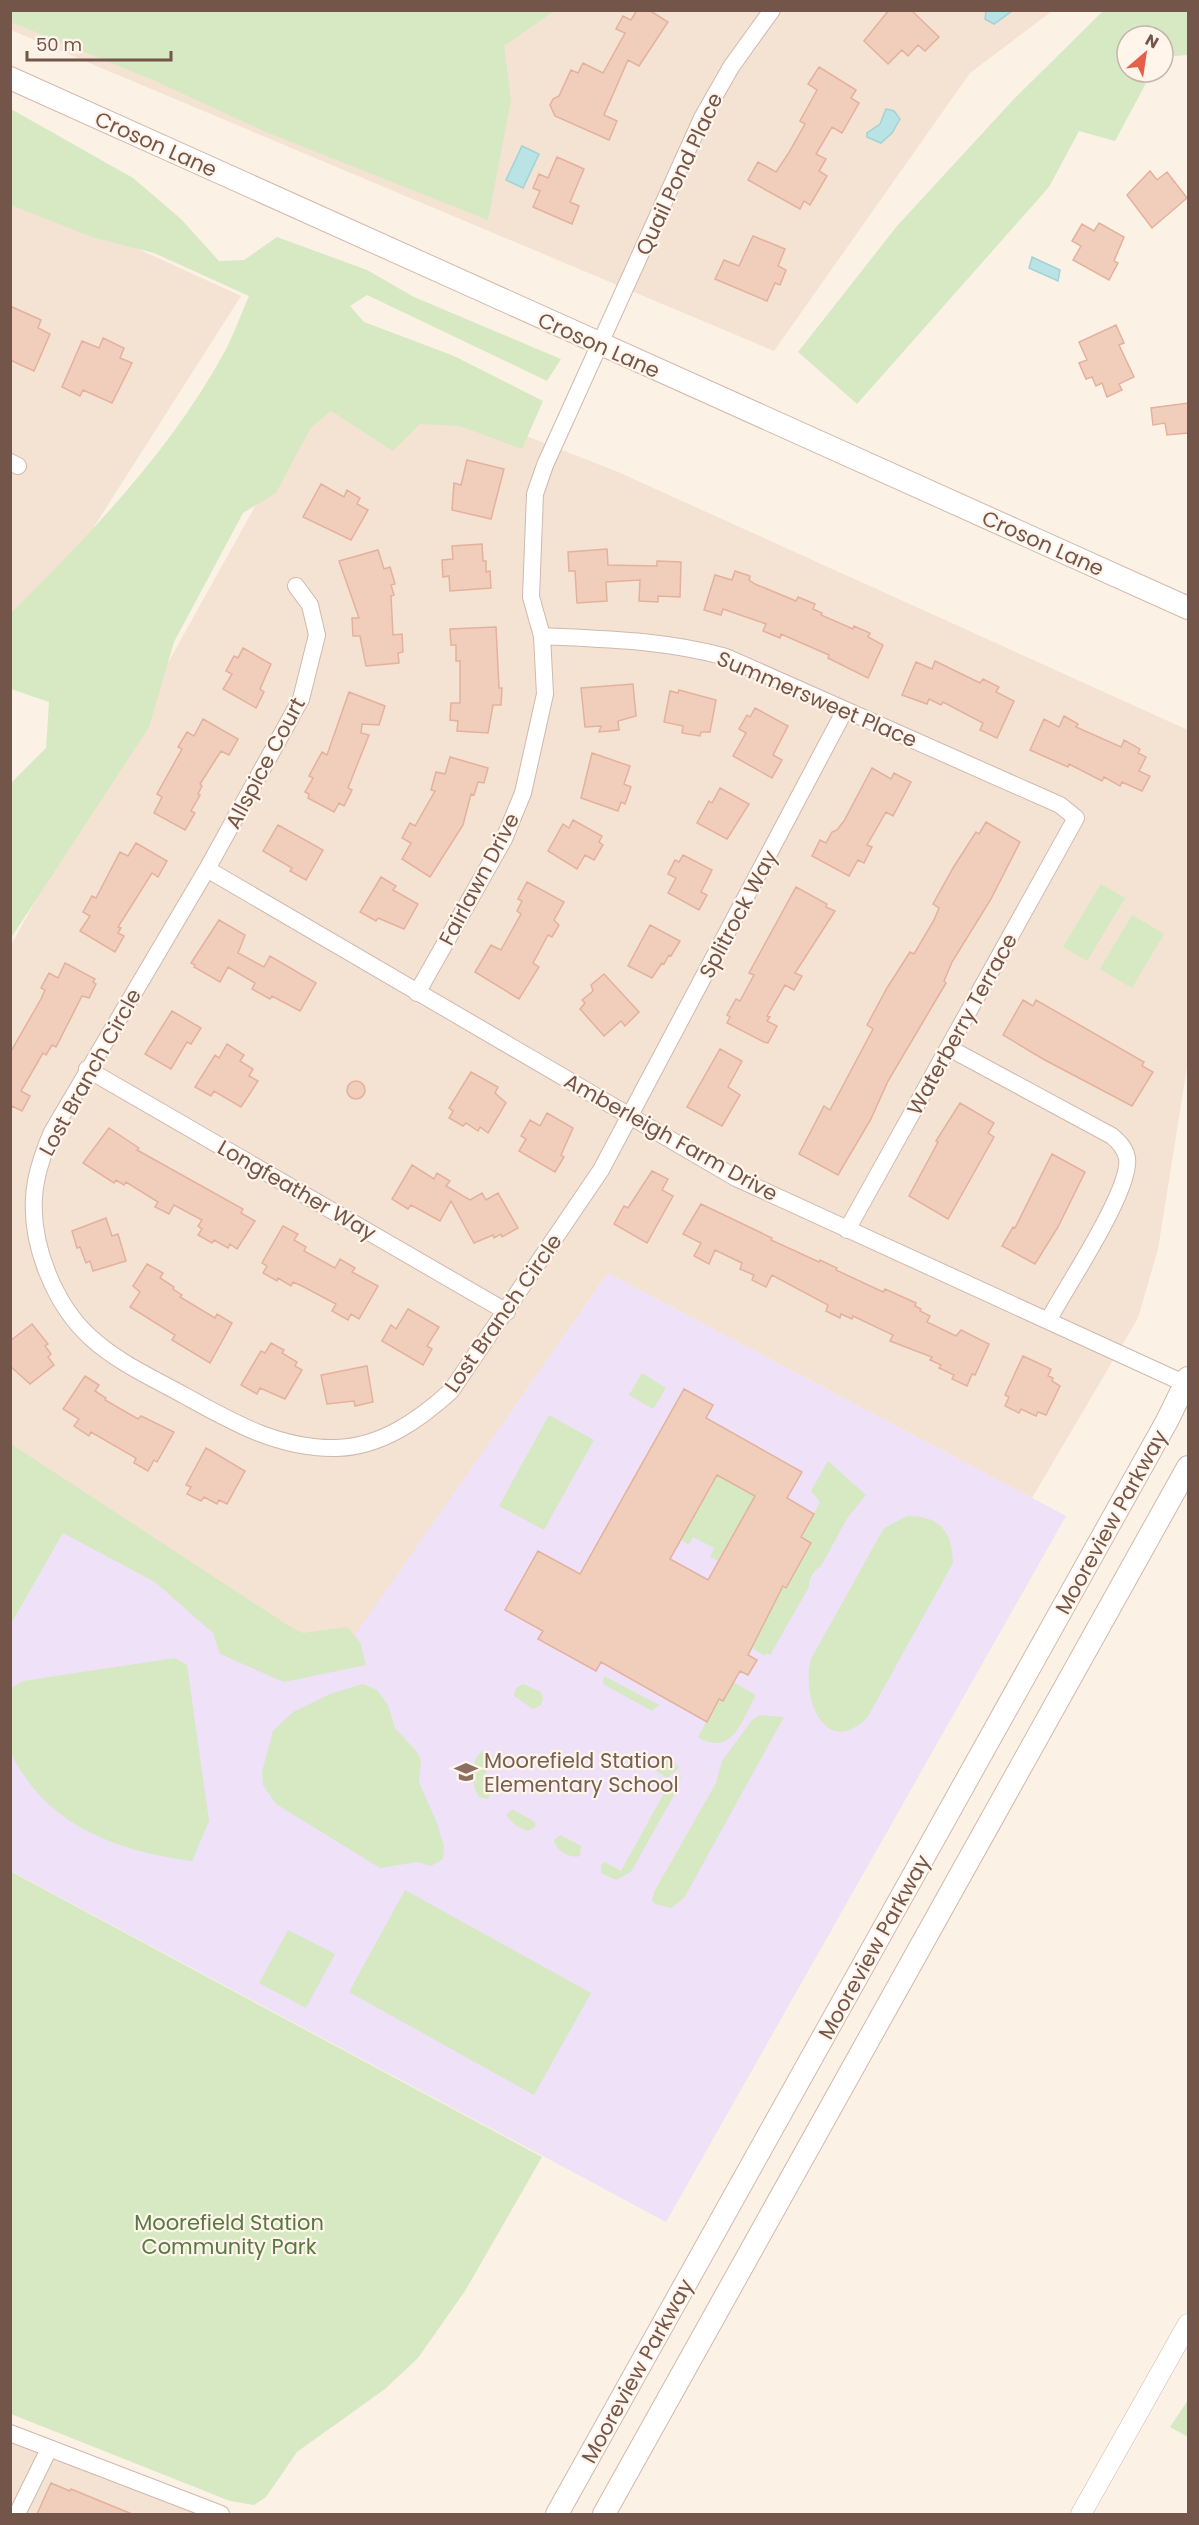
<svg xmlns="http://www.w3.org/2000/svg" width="1199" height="2525" font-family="Poppins,sans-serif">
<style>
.residential{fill:#f4e2d3}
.education{fill:#eee1f8}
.green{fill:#d6e9c3}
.water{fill:#b9e3e5;stroke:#a0d4d7;stroke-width:1.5}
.building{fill:#f1cdbc;stroke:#e4b19d;stroke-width:1.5;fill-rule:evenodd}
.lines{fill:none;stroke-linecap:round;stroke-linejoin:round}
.minor-casing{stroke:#cfb9ae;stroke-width:18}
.tertiary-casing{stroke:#cfb9ae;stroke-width:21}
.secondary-casing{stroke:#d2b9ab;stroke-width:24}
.minor{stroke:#fff;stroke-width:16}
.tertiary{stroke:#fff;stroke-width:20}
.secondary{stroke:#fff;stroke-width:22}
.labels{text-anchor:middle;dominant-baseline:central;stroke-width:4.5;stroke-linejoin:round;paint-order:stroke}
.street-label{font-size:21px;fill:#74554a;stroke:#fff5eb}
.education-label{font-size:21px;fill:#785e54;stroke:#fff5eb;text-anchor:start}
.park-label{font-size:21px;fill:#587a42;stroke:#fff5eb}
</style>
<rect width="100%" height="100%" fill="#fcf1e5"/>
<path class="residential" d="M10 11H1052L970 73 774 351 11 30Z
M11 191 241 296 76 555 11 690Z
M336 361 618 472 1188 730V1061L1158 1249 1138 1318 1032 1498 608 1273 329 1673 11 1464V945Z
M10 2433 221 2514H11Z"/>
<path class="education" d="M608 1273 1066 1516 666 2222 11 1871V1624L77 1508 329 1672Z"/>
<path class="green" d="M11 10H554V11L504 46 511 100 488 220 266 132 153 80 11 22Z
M1103 11H1188V55L1163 57V36H1127V72H1152L1115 141 1079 131 1049 187 857 404 798 352 897 226 1013 100Z
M11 109 133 178 181 219 219 261 244 260 277 237 367 270 414 297 561 359 547 381 367 295 350 306 364 322 454 356 543 401 522 449 460 426 420 424 393 451 331 411 311 427 276 493 243 513 174 642 149 727 11 938V783L46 748 49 702 11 689V613C89 536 172 449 225 351 234 334 241 314 249 296L154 253 92 237 11 205Z
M1101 884 1125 898 1087 961 1063 947Z
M1132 915 1164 934 1132 988 1100 969Z
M642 1373 666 1388 653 1409 629 1395Z
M549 1415 594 1440 544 1530 499 1506Z
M11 1444 289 1626 303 1633 347 1627 360 1642 366 1665 284 1682 220 1654 213 1633 155 1582 63 1533 11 1624Z
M828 1461 866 1495 848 1517 821 1566C814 1570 808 1579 809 1587L770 1655 767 1653 765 1656 752 1648 783 1586 786 1587 811 1543 801 1537 820 1502 811 1491Z
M717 1475 755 1496 718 1561 710 1557 714 1548 693 1537 689 1545 681 1540Z
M907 1516C940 1516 952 1531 953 1563L867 1718C823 1760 801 1695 811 1659L884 1528Z
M175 1658 187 1665 209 1821 192 1861C129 1853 62 1832 25 1777 19 1768 12 1758 10 1748 8 1729 10 1707 11 1688L23 1681Z
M604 1676 659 1705 652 1711 603 1684Z
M733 1682 756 1695C742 1720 732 1758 698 1737L719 1699 723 1701Z
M363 1684 377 1690 388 1705 395 1728 417 1752 421 1760 419 1782 437 1823 444 1846 443 1859 431 1866 417 1862 380 1868 276 1804 263 1785 262 1772 273 1731 293 1712 330 1694Z
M523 1684 541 1692 543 1699 541 1705 533 1709 514 1696 516 1688Z
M760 1715 784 1717 684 1898 671 1908 655 1904 652 1900 654 1892 716 1783 722 1761 752 1720Z
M483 1751 495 1758 483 1777 494 1784 488 1799 479 1797C471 1785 469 1759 483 1751Z
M669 1755 679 1768 667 1778 656 1771 662 1758Z
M674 1775H681L679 1786 631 1872 616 1880 601 1873V1865L605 1862 621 1871Z
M512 1809 535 1822V1827L528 1831 516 1826 506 1815Z
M560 1835 581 1846 580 1856C570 1859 555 1850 554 1840Z
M10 1871 542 2157 465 2291 418 2358 385 2389 297 2452 266 2497 254 2505 230 2501 11 2414Z
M405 1890 591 1993 534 2095 349 1992Z
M288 1930 335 1954 306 2008 259 1983Z
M1188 2400V2437L1170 2427Z"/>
<path class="water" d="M986 11H1012L994 24 985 19Z
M886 109 894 111 900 119 892 133 881 143 867 137V133L880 124Z
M522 146 539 154 523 188 506 180Z
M1032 257 1060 270 1058 281 1029 268Z"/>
<path class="building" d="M637 10H649L668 22 639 66 628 60 604 115 617 121 609 140 555 116 550 105 553 99 559 96 571 70 578 73 583 63 603 73 625 33 616 29 623 16 631 20Z
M889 10H911L939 37 925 51 918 45 908 56 902 50 888 64 864 41Z
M819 67 856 90 851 98 859 103 842 133 832 127 816 154 826 159 819 171 827 176 810 205 804 201 800 209 748 180 758 162 776 172 788 154 805 124 800 121 817 90 808 84Z
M557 157 584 169 570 202 579 206 572 224 533 207 540 191 533 188 539 174 548 178Z
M1150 171 1157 180 1167 172 1187 198 1152 228 1127 195Z
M1099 223 1124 237 1114 261 1118 263 1109 280 1073 260 1081 246 1072 241 1082 224 1094 231Z
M753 236 785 249 778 266 786 270 780 285 775 283 767 301 715 279 724 260 739 266Z
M10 306 41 320 38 328 50 334 34 371 10 360Z
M1116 325 1124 343 1119 345 1134 377 1119 384 1122 390 1107 397 1102 383 1096 386 1092 377 1086 379 1079 363 1087 360 1079 342Z
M103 338 124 348 120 358 132 363 112 403 83 390 80 396 62 387 82 341 99 348Z
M1188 403V433L1167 435 1165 423 1153 425 1151 408Z
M467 460 504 469 491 519 452 510 454 483 461 485Z
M321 484 344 497 347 490 360 498 357 504 368 510 351 540 303 517Z
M482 544 483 561H486V572L490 571 491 588 450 591 449 576 443 577 442 560 453 559 452 546Z
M607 549 608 565 657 566V561L681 562 680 597 658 596V602L639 601 640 580 606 582 607 601 577 603 575 571H569L568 552Z
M378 550 384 569 390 567 395 584 391 585 394 595 391 596 393 635 402 634 403 652 398 653 399 663 366 666 360 636H353L352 618H359L339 561Z
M735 571 750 576 749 580 755 584 796 601 798 597 815 604 813 609 822 613 821 615 853 629 854 626 870 633 868 637 883 645 868 678 828 658 829 655 781 634 780 638 763 631 766 624 723 609 721 615 704 610 715 575 732 580Z
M496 627 499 688H502L501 705H493L488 733 457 731 458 721 450 720 451 703H460V661H456V645H451L450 629Z
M243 648 271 664 260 689 264 692 256 708 223 689 232 674 226 671 234 656 238 658Z
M935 661 980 683 983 679 999 687 996 692 1014 701 997 738 980 730 983 723 943 702 941 705 929 699 927 704 902 695 916 662 932 669Z
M633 684 636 716 618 721 619 730 599 732 601 726 585 727 581 688Z
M679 690 716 700 710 732H701L700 736 682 733 683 726 664 722 670 691 678 693Z
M349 692 385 706 379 725 362 724 361 733 369 735 348 788 352 790 344 806 339 803 334 812 308 798 309 794 305 792 313 778 309 776 322 752 327 755Z
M755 708 788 726 773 755 782 760 772 778 733 756 746 733 739 729 747 715 750 717Z
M1064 716 1078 724 1076 727 1121 747 1124 740 1140 749 1138 753 1146 757 1139 771 1150 776 1142 791 1122 782 1120 786 1104 777 1102 781 1069 764 1068 767 1030 750 1044 719 1059 727Z
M203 719 238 739 229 755 221 751 200 784 202 786 198 794 200 795 191 811 195 813 185 830 154 813 162 797 157 794 182 749 178 747 187 732 194 736Z
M592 753 630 766 624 784 631 787 625 804 621 802 618 811 581 798Z
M450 757 488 768 484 783 478 782 474 795 471 794 463 825 430 877 402 859 411 843 402 838 410 823 415 826 435 791 431 790 436 772 445 774Z
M872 768 891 779 894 773 911 782 893 816 886 812 867 845 872 847 864 863 858 860 849 876 812 856 820 840 826 843 832 832 837 830 844 821Z
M720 788 749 804 727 839 697 823 709 801 712 803Z
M573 820 602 836 599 842 603 845 594 860 585 855 577 869 548 851 563 824 569 828Z
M986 822 1020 842 991 899 952 962 944 981 946 983 888 1081 871 1119 838 1175 799 1154 824 1106 830 1110 873 1029 867 1025 887 988 910 952 914 954 934 920 939 908 933 904 953 868 976 832 979 834Z
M278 825 323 850 306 880 290 871 292 868 263 851Z
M136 843 167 861 158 877 152 873 118 927 121 928 118 933 124 936 115 952 80 931 90 916 83 912 92 896 96 898 120 852 128 856Z
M683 855 712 870 701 892 707 895 699 910 668 893 676 878 668 874 675 860 679 862Z
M381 877 396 886 393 890 418 904 404 929 378 918 376 921 360 912Z
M527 882 564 902 554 920 559 925 552 937 548 935 533 963 539 967 519 999 475 972 491 945 501 950 502 948 521 914 517 911 522 901 518 899Z
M796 887 827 904 826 907 835 911 795 973 802 976 794 990 785 985 767 1016 770 1017 767 1021 777 1026 768 1043 764 1042 727 1023 730 1017 727 1015 736 999 740 1001 754 975 749 973Z
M219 920 245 935 238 953 264 967 270 956 316 983 300 1011 272 996 270 999 252 989 255 983 228 967 220 982 194 967 195 965 191 963Z
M650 925 680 941 671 956 669 955 664 964 662 963 652 978 628 966Z
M65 963 95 979 93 982 96 984 89 998 82 996 56 1047 52 1045 46 1055 43 1053 21 1091 30 1096 22 1111 12 1106 10 1109V1053L41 999 45 990 41 988 49 973 58 978Z
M604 974 639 1012 625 1026 621 1021 604 1036 580 1009 585 1003 582 1000 593 991 591 985Z
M1023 1000 1033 1006 1036 1000 1144 1062 1142 1066 1153 1072 1132 1106 1043 1059 1003 1035Z
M172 1011 201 1028 191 1044 187 1042 171 1069 145 1054Z
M227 1044 244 1055 240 1061 253 1069 249 1076 258 1081 241 1107 214 1091 211 1096 195 1087 215 1055 219 1058Z
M720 1049 742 1061 728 1087 740 1095 722 1126 687 1107Z
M471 1072 498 1087 495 1093 506 1103 488 1133 480 1127 478 1131 466 1123 463 1126 449 1118 453 1111 449 1108Z
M347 1090a9 9 0 1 1 18 0a9 9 0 1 1-18 0Z
M960 1103 994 1123 988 1133 994 1137 948 1219 909 1196 938 1142 936 1141Z
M547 1113 573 1128 561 1155 564 1157 555 1172 519 1151 526 1139 521 1136 530 1120 540 1126Z
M109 1128 139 1148 137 1150 243 1209 241 1213 255 1221 237 1249 230 1244 228 1248 214 1240 212 1243 198 1235 202 1229 198 1226 202 1220 174 1205 169 1214 155 1207 158 1202 126 1182 124 1185 116 1180 114 1183 83 1163Z
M1052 1154 1085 1172 1058 1227 1035 1264 1002 1246 1013 1227 1015 1228Z
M412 1165 434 1179 437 1173 450 1181 446 1186 470 1200 482 1193 486 1200 498 1193 518 1228 502 1237 501 1234 494 1238 493 1235 474 1243 451 1201 440 1221 411 1205 408 1209 392 1199Z
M652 1171 668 1179 662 1190 673 1196 647 1243 614 1224 624 1206 628 1208Z
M701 1204 772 1238 771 1240 819 1262 820 1260 837 1268 836 1270 883 1292 885 1289 916 1303 915 1306 921 1309 920 1311 930 1316 927 1322 956 1336 961 1330 989 1344 975 1375 972 1374 967 1386 952 1379 954 1375 939 1368 941 1365 930 1360 932 1357 890 1341 893 1335 853 1316 852 1319 841 1314 840 1318 826 1311 828 1305 772 1275 766 1287 752 1280 754 1275 740 1269 742 1263 715 1250 709 1264 694 1256 701 1243 683 1234Z
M106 1218 112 1236 118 1234 126 1261 93 1271 90 1261 86 1263 80 1247 77 1248 72 1231Z
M283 1226 298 1234 294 1240 306 1247 304 1251 335 1268 340 1259 355 1268 352 1272 378 1286 359 1319 351 1314 348 1320 332 1311 336 1304 302 1286 293 1282 291 1286 278 1278 277 1281 263 1273 267 1266 262 1263Z
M147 1264 163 1273 160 1278 174 1287 173 1289 182 1295 180 1297 215 1318 217 1314 232 1323 210 1363 172 1340 175 1335 130 1307 140 1292 133 1286Z
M408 1309 439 1327 427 1346 432 1349 423 1365 382 1341 391 1325 396 1329Z
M32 1324 48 1344 45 1346 51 1354 48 1357 54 1365 30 1384 10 1366V1341Z
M271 1343 284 1350 282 1353 297 1362 295 1366 302 1370 285 1399 260 1388 257 1394 241 1385 261 1351 265 1353Z
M1023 1356 1051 1369 1048 1376 1053 1378 1052 1381 1060 1386 1046 1415 1038 1412 1036 1416 1021 1409 1019 1413 1005 1406 1009 1397 1005 1395Z
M367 1366 373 1402 355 1406 354 1401 327 1404 321 1375Z
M85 1376 99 1385 95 1391 106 1398 105 1400 138 1419 141 1416 174 1432 157 1462 154 1460 148 1471 134 1463 136 1458 91 1432 89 1436 74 1426 79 1419 63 1409Z
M684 1389 713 1405 706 1418 802 1472 787 1498 814 1514 801 1537 811 1543 786 1588 783 1586 748 1655 757 1660 748 1675 740 1671 723 1701 719 1699 707 1722 601 1662 596 1671 538 1639 543 1631 505 1610 538 1551 580 1574ZM717 1475 755 1496 708 1580 670 1559Z
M206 1448 245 1471 227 1504 219 1500 217 1504 204 1497 201 1501 187 1494 191 1487 186 1485Z
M51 2483 70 2491 71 2489 132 2514H37Z"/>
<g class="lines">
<g class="minor-casing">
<path id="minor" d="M10 462 18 466
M296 586 310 605 317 635 301 699 207 869 52 1132C43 1153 35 1175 34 1198 31 1246 55 1305 90 1337 118 1363 155 1379 187 1397 234 1423 280 1449 336 1448 381 1447 419 1420 451 1391L601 1170 845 710
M542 636C605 639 665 640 726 657L1060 805 1076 818 847 1230
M207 869 736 1178 1188 1385
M417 993 504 839 523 793 545 694 542 636 531 597 535 494 545 465 702 118 731 67 772 10
M949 1048 1112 1136C1119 1142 1125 1148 1127 1158 1132 1189 1066 1287 1049 1319
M87 1069 507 1312
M10 2433 221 2514
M17 2514 49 2449"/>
</g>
<g class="tertiary-casing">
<path id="tertiary" d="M1081 2514 1188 2324"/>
</g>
<g class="secondary-casing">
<path id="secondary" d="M10 78 1188 608
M557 2514 1167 1421 1188 1378
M604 2514 1188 1467"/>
</g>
<use href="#minor" class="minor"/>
<use href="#tertiary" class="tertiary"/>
<use href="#secondary" class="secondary"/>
</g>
<defs>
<g id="school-bare" transform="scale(1.8)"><path d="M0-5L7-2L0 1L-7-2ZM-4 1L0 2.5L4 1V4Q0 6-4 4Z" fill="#8d6e63" stroke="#fff5eb" stroke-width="2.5" paint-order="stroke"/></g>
</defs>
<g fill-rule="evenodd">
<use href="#school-bare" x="466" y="1772"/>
</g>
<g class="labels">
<g class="street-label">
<text transform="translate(156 144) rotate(24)">Croson Lane</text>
<text transform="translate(679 174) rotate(-65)">Quail Pond Place</text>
<text transform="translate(599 345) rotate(24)">Croson Lane</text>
<text transform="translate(1043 543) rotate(24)">Croson Lane</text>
<text transform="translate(817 699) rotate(23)">Summersweet Place</text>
<text transform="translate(265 763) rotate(-62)">Allspice Court</text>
<text transform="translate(479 879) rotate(-62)">Fairlawn Drive</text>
<text transform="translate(738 914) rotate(-62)">Splitrock Way</text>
<text transform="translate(962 1024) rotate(-61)">Waterberry Terrace</text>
<text transform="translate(90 1072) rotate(-61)">Lost Branch Circle</text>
<text transform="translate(671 1137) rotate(29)">Amberleigh Farm Drive</text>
<text transform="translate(297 1190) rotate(30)">Longfeather Way</text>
<text transform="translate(503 1313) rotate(-55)">Lost Branch Circle</text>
<text transform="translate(1111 1522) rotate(-61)">Mooreview Parkway</text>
<text transform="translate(874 1947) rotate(-61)">Mooreview Parkway</text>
<text transform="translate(637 2371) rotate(-61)">Mooreview Parkway</text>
</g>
<g class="education-label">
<text x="484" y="1760">Moorefield Station<tspan x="484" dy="24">Elementary School</tspan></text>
</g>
<g class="park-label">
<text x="229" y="2222">Moorefield Station<tspan x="229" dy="24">Community Park</tspan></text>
</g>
</g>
<rect width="1199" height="2525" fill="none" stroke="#74554a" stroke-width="24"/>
<g transform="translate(1145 54) rotate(29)"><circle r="28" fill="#fff5eb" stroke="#c7b5ab" stroke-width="1.5"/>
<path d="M0-4.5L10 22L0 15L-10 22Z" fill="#e55f4b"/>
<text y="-9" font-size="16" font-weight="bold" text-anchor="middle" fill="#74554a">N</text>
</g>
<path d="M27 51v9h144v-9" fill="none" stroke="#74554a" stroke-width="3"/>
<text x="36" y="51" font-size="18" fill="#74554a" stroke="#fff5eb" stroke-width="4.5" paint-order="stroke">50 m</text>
</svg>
